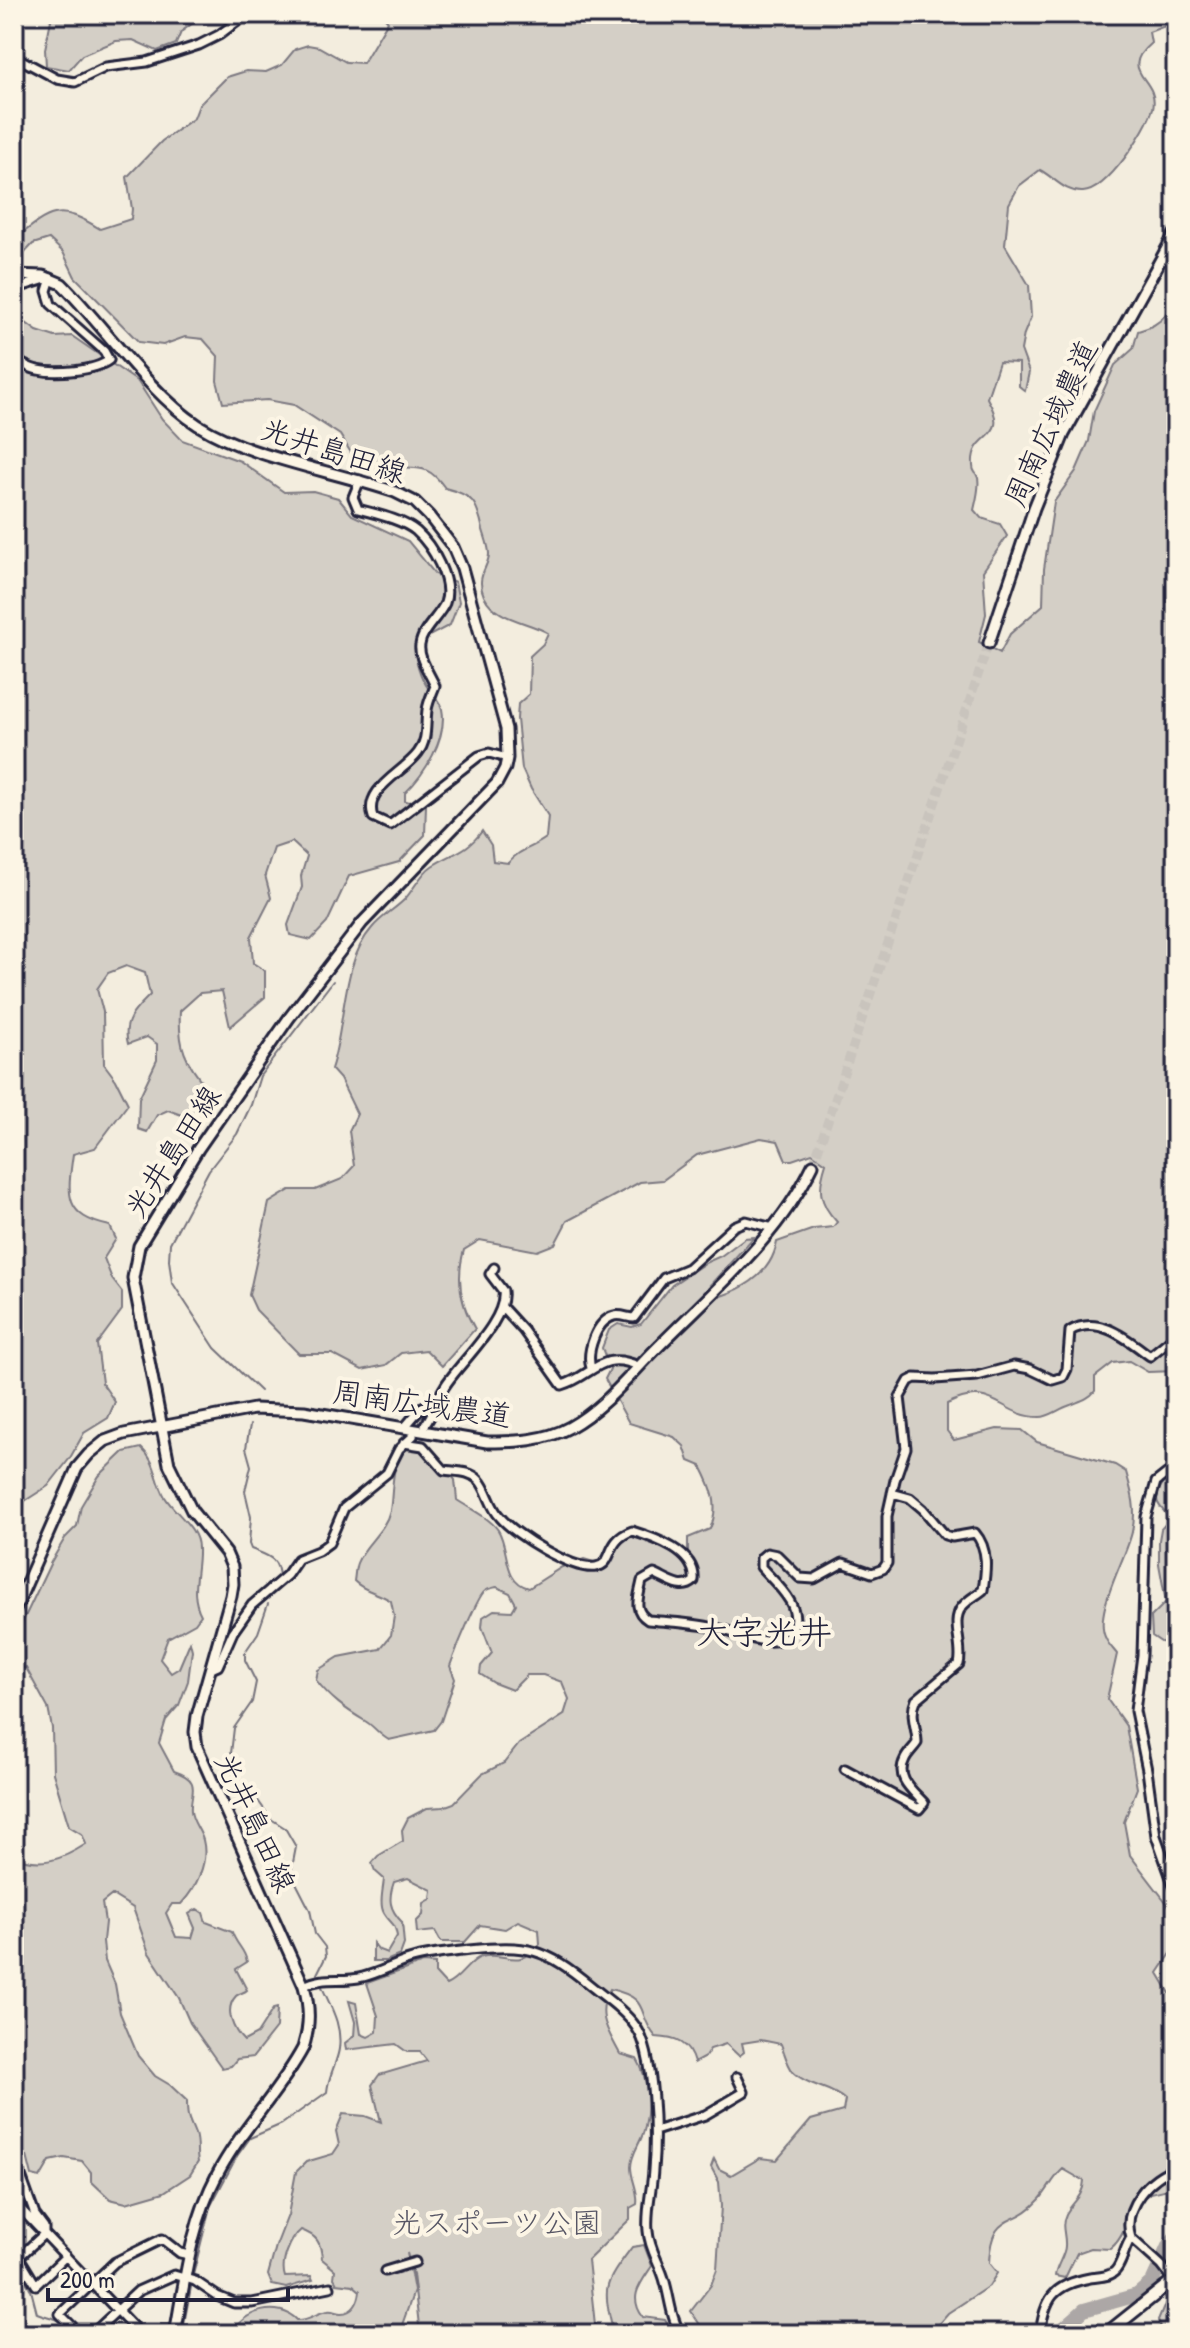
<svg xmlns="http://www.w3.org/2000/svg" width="1190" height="2348" font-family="'Patrick Hand','Klee One',sans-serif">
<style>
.green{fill:#d4cfc6;stroke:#7b7880;stroke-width:2}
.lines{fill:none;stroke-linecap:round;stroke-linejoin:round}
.stream{stroke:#75727b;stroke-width:2}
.river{stroke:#aca7a6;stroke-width:14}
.secondary-tunnel{stroke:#c9c4bd;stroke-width:9;stroke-dasharray:9 4.5;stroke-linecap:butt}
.street-casing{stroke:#22223b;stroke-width:13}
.secondary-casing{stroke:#22223b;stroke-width:15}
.primary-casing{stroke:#22223b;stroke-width:16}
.street{stroke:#fcf5e5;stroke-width:7}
.secondary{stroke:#fcf5e5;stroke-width:9}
.primary{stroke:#fcf5e5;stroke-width:10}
.labels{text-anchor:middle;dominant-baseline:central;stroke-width:8;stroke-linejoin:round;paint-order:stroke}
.street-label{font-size:30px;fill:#22223b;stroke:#fcf5e5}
.park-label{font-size:30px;fill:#575665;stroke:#fcf5e5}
.quarter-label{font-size:34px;fill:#22223b;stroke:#fcf5e5}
</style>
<rect width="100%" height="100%" fill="#f3edde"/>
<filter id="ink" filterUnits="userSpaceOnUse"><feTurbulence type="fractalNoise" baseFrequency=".0125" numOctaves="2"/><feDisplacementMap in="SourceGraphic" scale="16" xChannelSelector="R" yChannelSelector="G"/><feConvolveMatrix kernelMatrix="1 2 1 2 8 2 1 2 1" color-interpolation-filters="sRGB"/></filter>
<g filter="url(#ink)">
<path class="green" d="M44 14H205L181 32 176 44 157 51 133 40 116 41 82 55 69 70 46 66 45 49 51 20Z
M382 14H1176V26H1165L1149 32 1151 43C1116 73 1160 78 1153 108 1147 130 1107 191 1083 192 1065 193 1055 178 1040 170L1019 186 1009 204 1005 245 1029 285 1031 317 1024 334 1021 350 1029 372 1025 391 1019 386V363L999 362 987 398C1013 443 970 429 973 466 973 473 976 471 978 478 980 487 976 501 974 510L981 518 1000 524 1007 536 983 571 986 614 979 642 1000 653 1010 634 1043 605 1044 569 1054 502 1076 471 1089 441 1094 411 1115 365 1133 349 1138 331C1168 323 1169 310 1176 283V1371L1148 1372 1129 1361 1113 1363 1095 1377V1391C1088 1400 1079 1401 1068 1406 1059 1409 1049 1417 1040 1417 1000 1417 994 1380 947 1404V1431L954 1440 997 1429 1022 1430 1037 1442 1115 1465 1126 1472C1132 1493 1137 1510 1132 1532 1126 1559 1092 1614 1106 1639 1108 1644 1113 1649 1117 1654L1107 1699 1126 1726 1137 1788 1124 1822 1130 1855 1176 1915V1946L1158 1973 1171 1995 1176 1998V2187L1151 2193 1132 2205C1128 2221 1123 2239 1110 2249L1091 2248 1077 2253 1065 2278 1055 2276C1056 2266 1065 2255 1065 2246 1066 2234 1060 2227 1066 2214 1073 2201 1083 2197 1084 2181L1063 2169C1053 2178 1048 2190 1040 2199 1014 2229 991 2210 989 2263L997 2273 989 2286 948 2313 935 2328 917 2334H706L691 2311 711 2285 717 2269 721 2206 719 2182 711 2167 714 2159 719 2169 731 2175 760 2158 777 2160 811 2120 843 2111 845 2100C830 2086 809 2087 794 2073 788 2067 784 2052 781 2044L761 2040 742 2043 744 2052 739 2056 726 2044 710 2049 705 2057 694 2063C688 2042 676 2038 656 2037 635 2013 653 1999 610 1989 595 2014 608 2031 620 2054L637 2059C648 2077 650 2105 645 2126 643 2141 631 2152 631 2167 631 2180 639 2191 637 2204L630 2208V2219L588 2260 596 2334H420L413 2274 407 2253 414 2291 402 2325 405 2334H232C242 2310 279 2301 297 2320 309 2321 317 2312 328 2311 332 2310 337 2313 341 2313 354 2313 359 2301 360 2291L353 2285 337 2283 334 2278 335 2270 322 2259C321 2242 317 2236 301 2230 290 2239 280 2263 285 2277L311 2276 313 2280 286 2288 272 2285 268 2275 276 2246 288 2215 296 2172 306 2162 333 2154 339 2145 336 2131 343 2114 365 2116 381 2122 372 2085 379 2075 427 2061 420 2052H407L396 2044 346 2050 345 2043 354 2036 355 2022 349 2001 356 2003 361 2034 368 2037 377 2032 378 2016 367 1983 423 1963 435 1964V1973L446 1985C461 1979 468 1961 481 1957 508 1950 515 1972 540 1944L539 1930 518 1921 505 1929 480 1925 465 1942H441L435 1931 417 1933 416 1922 423 1915 424 1903 431 1899 432 1890 408 1878 394 1882C388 1899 389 1909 402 1922L404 1944 400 1955 386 1961H373V1943L379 1950 387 1953 397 1936C394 1920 391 1925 384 1913 379 1904 383 1890 384 1879L375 1871 372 1863 378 1856 403 1841 402 1830 408 1818 427 1808 443 1807 454 1803 482 1774 504 1763 519 1744 564 1715 569 1699 562 1682 543 1675H527L512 1690 494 1683 480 1674 481 1666 492 1653 482 1627 483 1617 494 1610 512 1611 516 1604 510 1593 497 1587C493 1588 489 1588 485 1591 478 1595 454 1655 450 1666L455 1679 441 1721 434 1730 389 1740C379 1735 374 1726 365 1721 345 1709 331 1699 316 1680L318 1670 339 1657 380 1649 391 1635 394 1616 391 1601C378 1592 365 1592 354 1581 355 1576 355 1568 357 1563 365 1543 385 1532 390 1510 394 1489 389 1461 409 1447L424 1450 438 1471 451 1475 455 1480 457 1500C469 1508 490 1518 498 1530 510 1549 502 1581 529 1588L562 1567 584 1559 607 1566 617 1544 625 1537H640L683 1559 688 1554V1538L710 1529C720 1506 712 1487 701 1466L689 1461 684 1446 674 1437 629 1423 605 1379 610 1369 602 1348 609 1330 618 1324 632 1327 641 1324 672 1285 705 1263 721 1256 745 1238 754 1237 710 1285 721 1296C748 1287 772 1271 777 1242L814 1229 833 1227 837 1222C818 1202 818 1188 826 1163L812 1153 792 1160H786L778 1141 761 1138 697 1155 663 1180 640 1182 567 1221 555 1244 537 1251 480 1240 464 1250C456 1278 460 1304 475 1329L442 1366 426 1350 401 1353 386 1365 362 1370 332 1354H299L256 1310 249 1295 269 1203 290 1190H315L342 1179 354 1166 349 1131 357 1114 340 1079 331 1069C346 1025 341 963 372 928 381 917 395 909 405 899 414 889 421 873 432 866 452 853 467 852 482 831L491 845 493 861 508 863C518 850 533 848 546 838L548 816 531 789 522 769 517 719 518 704 529 694 530 656 543 644 548 633C527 621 496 620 484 596 475 576 489 567 489 554 489 547 485 537 483 530 477 502 473 495 445 488 425 459 413 471 384 466 374 464 363 459 353 456L340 435 294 405 267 400 223 403 217 381 218 356 203 339 185 337 163 345 139 342 75 277 63 252 49 239 33 244 19 259 14 260V240C50 211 59 203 100 229L131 219 132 209 127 177 162 141 194 118 199 105 227 77 246 71 266 72 282 65 295 49 308 45 319 47 346 62 363 63 388 21Z
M14 305 22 320 37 331 55 337 72 336 138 382 162 419 182 440 240 461 284 492 313 491 338 498 352 515 408 541 435 574 455 582 459 602 450 625 429 636 416 659C418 667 420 676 425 683 429 691 440 700 442 709 448 738 424 775 405 793V801L426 805 425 835 399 862 349 876 327 923 311 940 290 935 288 925 302 887 301 876 307 856 292 842 274 848 265 875 271 898 251 937 253 963 265 971V997L230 1027 222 991 200 993 180 1011C178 1046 185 1062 207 1088L199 1110 187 1117 168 1110 157 1115 147 1132 138 1129 139 1098 157 1060V1044L147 1037 128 1044C122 1021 135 1010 150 995L145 973 126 966 108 973 97 989 103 1012 104 1064 116 1080 128 1104 95 1148 73 1154C67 1196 64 1216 110 1226L116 1239 104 1258 112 1279 122 1292V1310L97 1344 102 1383 115 1402 108 1418 84 1433 70 1458 48 1486 14 1508Z
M141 1448C157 1462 155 1479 165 1497 175 1514 198 1527 198 1548 199 1572 189 1593 201 1615L195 1623 168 1638 160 1659 171 1673 179 1668 190 1642 192 1650 188 1681 179 1705 166 1720 159 1743 174 1771C204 1781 189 1793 191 1811 192 1822 200 1829 203 1840 209 1863 196 1888 181 1904H172L166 1913 176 1937 192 1938 195 1928 189 1914 197 1909 203 1913 206 1922 232 1932C236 1945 245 1949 247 1962L236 1969 247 1990C244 1993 239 1993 236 1996 223 2010 234 2031 244 2041L257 2034 273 2009 277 2008 276 2028 253 2057 237 2059 231 2066 222 2068 190 2023 179 1998 149 1953 133 1908 112 1895 102 1903 105 1922 103 1941 105 1961 115 1984 120 2013 138 2056 155 2076 170 2085 187 2101C187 2120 189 2118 195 2134 198 2142 196 2153 198 2162L190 2175 164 2192 126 2203 110 2199 91 2181V2172L82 2161 64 2158 50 2161 40 2178 32 2176 27 2156 18 2152 14 2158V1856C41 1868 63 1859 86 1844L82 1834 69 1826 53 1773 52 1728 48 1708 26 1668 14 1667V1640L51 1562 65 1538 77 1526 81 1506 99 1476 124 1452Z
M1176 1469V1644L1161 1642 1152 1636 1151 1617 1166 1602 1159 1564V1540L1161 1529 1169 1520C1167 1512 1161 1510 1158 1503 1153 1491 1169 1476 1176 1469Z
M644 2245 652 2266C640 2284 628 2297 643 2317L665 2320 673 2334H614C602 2286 603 2286 632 2247Z
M1176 2290V2334H1164L1158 2321 1169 2295Z"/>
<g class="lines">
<path class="stream" d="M260 1391 215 1348 172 1282 169 1260 170 1243 209 1170 237 1134 251 1105 260 1076 333 981
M250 1425 246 1448 251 1466 245 1491 251 1517 249 1544 251 1549C268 1556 279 1557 279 1579
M1167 1528 1172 1630 1176 1643
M14 2261 31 2290 37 2313C57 2321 56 2314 72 2334
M193 2275 210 2207 237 2156 250 2138 282 2124 327 2092C328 2076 337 2063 339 2049 343 2020 325 1999 317 1974L326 1956 325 1947 315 1934 310 1910 291 1873 296 1847 285 1828 271 1819 252 1792 240 1784 234 1776 230 1762 234 1728 252 1702 256 1682 245 1660V1652L258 1633 268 1604
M182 2334 191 2287"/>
<path class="river" d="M1057 2334 1084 2310 1137 2295 1152 2282 1169 2244 1176 2236"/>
<path class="secondary-tunnel" d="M813 1165 989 643"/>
<g class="street-casing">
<path id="street" d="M14 56 57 79 75 82 106 67 147 62 199 45 219 35 247 14
M14 289 49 278
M14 360C22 363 30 369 38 370 56 374 95 371 109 360L104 351 51 304 47 291 51 278
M360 480 353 497 358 509C376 514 401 519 416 531 432 545 453 581 445 603 439 617 422 629 420 645 418 658 430 674 435 686 432 694 428 702 427 710 425 726 428 740 418 753 403 773 363 789 373 817L390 825 479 756 489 753 507 758
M502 1307 523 1330 562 1385C592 1377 601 1349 638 1366
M591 1368C586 1352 596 1321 614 1316 621 1314 628 1318 634 1318L664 1278 688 1268 734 1226 746 1221 773 1228
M425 1425C434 1413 437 1398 445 1386 460 1362 507 1321 503 1291L490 1274 494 1268
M404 1428 422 1407 436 1403
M404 1443 423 1446 444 1470C456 1472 469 1470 479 1480 488 1490 490 1507 500 1517 515 1535 573 1571 596 1567 615 1564 604 1541 632 1531 655 1538 697 1552 694 1581 682 1592 668 1580 654 1574L642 1581C639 1597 632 1610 648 1620 669 1622 690 1623 710 1627 729 1630 747 1639 765 1641 775 1642 788 1640 792 1630 804 1606 775 1583 761 1567V1558L767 1553 777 1555 800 1578 814 1579 843 1563 872 1573 883 1569 887 1563V1516L895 1480 906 1448 900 1397 909 1381 915 1378 935 1379 977 1376 1014 1366 1030 1369 1053 1380 1063 1377 1067 1369 1070 1331C1099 1314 1128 1340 1150 1356L1176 1335
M1176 1458 1170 1471 1156 1482 1146 1517 1142 1655 1135 1711 1147 1770 1156 1836 1176 1892
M211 1669 218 1666 233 1632 252 1605 287 1575 298 1559 318 1551 329 1543 344 1508 387 1473 399 1449 413 1436
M845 1769 919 1809 924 1803C912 1790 895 1778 905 1759 908 1753 913 1749 917 1743 917 1727 909 1716 916 1700L959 1664C964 1647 950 1621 962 1607 967 1600 977 1595 983 1590 986 1571 989 1549 975 1533L952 1537 945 1535 923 1509 910 1498 892 1493
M304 1986C324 1975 342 1983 363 1977 379 1973 393 1965 409 1960 428 1954 449 1953 469 1950 528 1944 545 1948 591 1986 606 1998 625 2011 636 2027 655 2054 656 2136 653 2170 652 2190 646 2210 648 2231 649 2249 661 2265 665 2282 670 2299 671 2319 681 2334
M655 2131 705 2115 744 2092 737 2077
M14 2157 35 2215 44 2227V2234L19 2257 36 2285 66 2256
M14 2202 140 2334
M189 2255 180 2253 162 2239 115 2262 60 2314 78 2332 92 2334 138 2291 174 2275 195 2281 217 2296 234 2303H252L330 2287
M385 2271 415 2262
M1173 2280 1162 2266 1131 2238C1121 2208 1150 2176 1176 2168
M1040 2334C1045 2299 1052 2285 1090 2278 1098 2277 1108 2277 1114 2272 1122 2266 1124 2247 1131 2238"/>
</g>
<g class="secondary-casing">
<path id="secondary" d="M14 275 43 276 62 284C104 326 150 394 198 425 250 458 335 471 395 492L415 502 429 516 453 547 462 568 506 729 507 758 505 768 497 783 362 923 289 1018 198 1149 139 1246 133 1278 169 1464 192 1511 226 1553 232 1567 233 1584 231 1596 197 1716 195 1732 197 1747 304 1986C310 2008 310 2026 303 2048 279 2093 241 2129 217 2175 191 2224 185 2280 175 2334
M989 643 1034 508 1064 434 1176 232
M14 1612 77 1468 89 1454 105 1441 124 1434 254 1409 304 1411 487 1442C516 1442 545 1441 570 1427 604 1408 629 1376 656 1349 712 1292 778 1238 813 1165"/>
</g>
<g class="primary-casing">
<path id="primary" d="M1106 2334 1176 2278"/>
</g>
<use href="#street" class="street"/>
<use href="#secondary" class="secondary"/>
<use href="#primary" class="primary"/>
</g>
</g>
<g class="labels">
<g class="street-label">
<text transform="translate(1050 423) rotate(-65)">周南広域農道</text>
<text transform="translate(334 450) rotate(18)">光井島田線</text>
<text transform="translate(172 1151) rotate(-57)">光井島田線</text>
<text transform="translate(422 1403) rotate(8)">周南広域農道</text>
<text transform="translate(256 1822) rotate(65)">光井島田線</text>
</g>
<g class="park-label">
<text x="497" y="2222">光スポーツ公園</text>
</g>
<g class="quarter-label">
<text x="764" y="1632">大字光井</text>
</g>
</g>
<rect width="1190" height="2348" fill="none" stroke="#fcf5e5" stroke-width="48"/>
<rect x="24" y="24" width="1142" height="2300" fill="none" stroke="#22223b" stroke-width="3" filter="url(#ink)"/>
<path d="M48 2288v12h240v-12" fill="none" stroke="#22223b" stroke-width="4"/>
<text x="60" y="2288" font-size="24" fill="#22223b" stroke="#fcf5e5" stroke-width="6" paint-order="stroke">200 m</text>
</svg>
